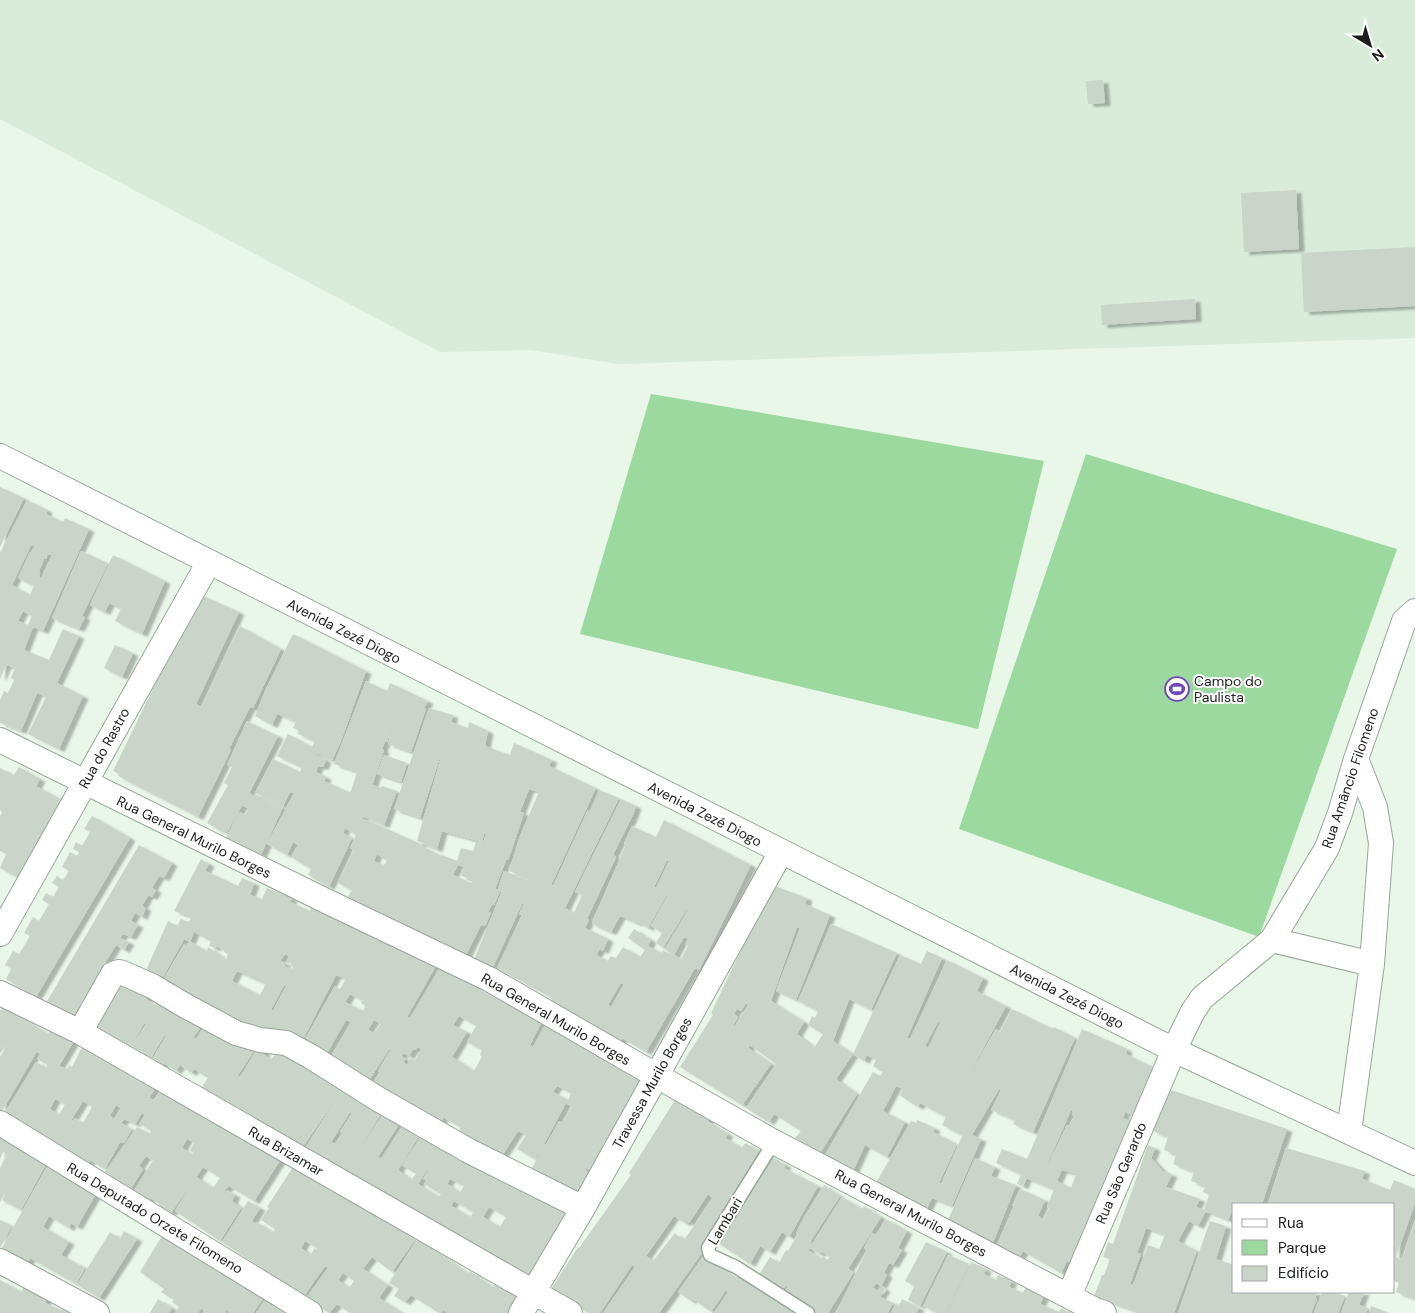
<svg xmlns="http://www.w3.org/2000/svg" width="1415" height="1313" font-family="'DM Sans',sans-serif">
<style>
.built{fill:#d8ecd9}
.green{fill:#9bd99e}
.building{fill:#c8d5c8;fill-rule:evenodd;filter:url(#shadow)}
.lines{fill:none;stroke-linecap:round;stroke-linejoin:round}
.service-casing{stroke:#98a599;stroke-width:15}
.minor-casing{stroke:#98a599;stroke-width:26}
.service{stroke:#fff;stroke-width:12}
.minor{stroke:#fff;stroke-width:24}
.labels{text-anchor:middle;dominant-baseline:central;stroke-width:4;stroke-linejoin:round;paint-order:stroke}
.street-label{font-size:14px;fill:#1a1e1a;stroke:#fff}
.poi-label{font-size:14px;fill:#1a1e1a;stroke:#fff;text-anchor:start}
</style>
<defs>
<filter id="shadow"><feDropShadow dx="5.5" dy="3" stdDeviation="1" flood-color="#0004"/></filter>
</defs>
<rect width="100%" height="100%" fill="#e9f7e9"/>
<path class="built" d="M0 0H1415V338L619 364 530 350 440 352 0 119Z"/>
<path class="green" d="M651 394 1044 461 978 729 580 634Z
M1086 454 1397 549 1259 937 959 829Z"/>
<path class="building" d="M1103 80 1105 103 1088 104 1086 81Z
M1296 190 1299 249 1244 252 1241 193Z
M1415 247V306L1304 312 1301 253Z
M1195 299 1196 319 1102 325 1101 305Z
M0 487 24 498 0 547Z
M27 500 47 510 46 514 63 522 65 518 89 529 43 631 33 627 24 650 49 660 63 629 79 636 57 683 83 696 59 749 28 734 46 697 37 693 21 731 0 723V700L4 691 8 693 14 680 11 678 15 668 6 665 0 679V553ZM31 545 35 546 31 552H30L18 578 34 586 30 595 12 585ZM48 554 52 555 41 578 39 576 40 572 39 571 44 559H46ZM23 611 32 616 28 625 18 621Z
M81 551 108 563 82 616 85 617 79 629 52 618Z
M113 555 165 581 142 634 115 621 121 609 109 603 105 612 90 605Z
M199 594 239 612 196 704 201 707 240 626 281 649 253 708 250 707 229 749 231 750 198 817 118 776 119 774 113 771Z
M293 634 311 643 272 725 255 716 266 689Z
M311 643 366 671 341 741 332 760 314 753V754L326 760 323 767 318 766 316 772 326 777 324 781 349 792 351 791 357 772 334 764 366 681 387 691 390 683 428 701 424 708 426 709 411 752 388 744 393 724 387 742 385 741 382 749 384 750 373 783V785L381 788 382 786 397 791 384 825 364 817 365 815H364L362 821H363L364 819 421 844 420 845 441 856 442 855 457 861 461 848 473 851 476 842 483 843 486 834H484L482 842 442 831 437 849 417 841 441 757H440L420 818 394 809 429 708 453 715 451 722 468 728 469 722 488 731 485 746 510 755 514 743 552 760 549 766 596 788 551 885 553 886 588 810 590 811 599 790 619 798 565 908 574 913 582 895 575 892 621 799 636 806 633 815 613 855 616 857 587 919 589 920 585 928 608 939 603 951 600 949 596 955 608 961 611 956 616 958 623 947 640 957 645 950 628 938 634 929 651 940 648 946 662 953 663 950 672 955 665 949 688 910 687 909 663 948 656 943 662 933 651 926 668 895 667 894 648 928 638 922 637 923 620 916 611 932 592 924 626 844 624 843 632 826 656 837 664 820 751 865 699 970 695 968 646 1052 622 1038 620 1043 574 1019 576 1015 550 1003 552 998 497 968 522 915 519 914 524 904H522L492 969 474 960 502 891H500L494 905H492L488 912 491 913 485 926 481 925 466 955 348 897 352 890 338 883 354 850 350 848 356 835 345 828 343 833 352 838 329 887 308 875 311 869 291 857 298 845 293 842 287 855 267 844 294 793 290 792 283 806 255 793 273 759 300 772 302 767 277 756 288 734 312 747 315 741 298 734 299 731 293 728 296 722 278 714ZM529 789 539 792 520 836 509 871 529 878 528 880 504 871 498 889H495L506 860H508L514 843 524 813 520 812ZM377 854 387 861 384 865 374 861ZM667 860 669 861 656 888 654 887ZM458 865 464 867 461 876 473 880 471 883 453 875ZM684 937 688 939 685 944 688 946 681 959 674 955ZM621 983 624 984 611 1007 608 1005Z
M115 645 133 653 122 677 104 668Z
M247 721 278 736 252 788 226 834 207 823 228 785 224 783 232 767 227 765Z
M384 755 407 763 401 782 377 774Z
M19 767 40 779 36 786 64 801 20 879 0 868 6 854 0 851V816L2 812 0 810V768L14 775Z
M249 793 254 796 255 794 283 807 261 855 226 838 239 812 245 814 248 811V808L243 806Z
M92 816 130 838 36 997 6 979 11 969 5 965 13 951 19 954 30 936 24 933 33 917 39 921 49 904 42 900 46 893 53 897 59 887 52 883 57 876 63 880 69 871 62 867 70 852 77 856 79 852 73 849 76 842 82 846 90 832 84 829Z
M139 845 172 863 164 878 159 876 152 888 156 890 152 897 148 895 142 906 146 908 142 917 135 913 131 921 138 925 131 937 123 934 120 938 129 942 124 950 116 945 105 963 111 967 103 981 97 977 87 995 93 998 83 1014 77 1011 72 1019 46 1003Z
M201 859 209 864 205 871 212 874 238 886 242 878 254 883 250 895 262 899 267 888 292 898 290 902 310 911 312 906 395 942 393 947 406 954 409 949 438 962 407 1017 410 1018 442 964 476 984 475 987 504 1003 506 999 544 1017 530 1045 533 1047 545 1025 593 1052 638 1080 641 1085 593 1172 586 1168 585 1170 591 1174 583 1188 580 1186 572 1199 530 1172 543 1147 535 1159 517 1149 526 1135 518 1131 502 1156 457 1135 461 1127 444 1118 456 1098 438 1126 370 1086 380 1072 378 1071 391 1049 390 1048 366 1085 330 1058 351 1022 346 1020 326 1055 304 1041 335 986 340 989 346 979 336 975 300 1045 262 1027 257 1036 162 982 184 944 187 946 190 942 207 951 208 947 226 960 228 954 224 952V950L216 946 215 948 209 946 211 941 194 932 190 942 184 939 159 984 143 977 168 921 177 926 181 919 189 922 192 917 174 911ZM285 954 289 956 286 963 294 964 292 969 284 966 286 963 280 961ZM237 971 266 984 260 995 232 981ZM284 985 286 986 273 1011 271 1010ZM350 994 363 1001 361 1003 365 1006 363 1011 345 1002ZM459 1016 476 1026 467 1042 482 1050 480 1055 482 1056 474 1071 452 1057 467 1032 453 1025ZM374 1020 381 1024 374 1033 368 1030ZM417 1047 421 1049 415 1060 411 1058 407 1065 403 1062 406 1059 401 1056 403 1053 409 1056 413 1049 416 1050ZM557 1086 571 1093 568 1100 553 1092ZM566 1103 572 1107 562 1123 559 1121 546 1145 544 1144Z
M772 885 807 898 805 904 830 915 796 1000 776 991 800 928 797 927 771 1001 804 1022 797 1034 814 1048 823 1034 808 1025 812 1016 815 1018 818 1011 798 1001 831 924 897 953 871 1010 849 999 833 1041 853 1054 836 1079 857 1094 820 1153 795 1138 801 1131 774 1114 769 1122 746 1108 776 1064 750 1045 748 1048 771 1064 742 1105 680 1067 713 1015 711 1013ZM746 1003 748 1005 734 1027 733 1025 738 1017 734 1014 737 1009 741 1011Z
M927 951 942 958 907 1038 910 1039 947 960 983 978 977 991 1006 1006 956 1099 996 1029 1000 1032 1012 1009 1053 1029 1054 1027 1075 1038 1033 1132 1013 1124 1015 1120 991 1110 1001 1090 999 1089 972 1135 981 1139 952 1206 932 1198 926 1210 876 1183 911 1121 916 1123 917 1120 935 1128 933 1132 957 1144 939 1183 941 1184 964 1132 962 1135 942 1125 946 1117 920 1103 918 1107 902 1097 900 1095 903 1089 896 1086 883 1111 905 1122 887 1157 865 1145 853 1171 825 1155 873 1072 880 1076 883 1072 873 1066 876 1060 867 1055 864 1061 853 1054 900 955 921 964ZM938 1022 940 1023 928 1048 925 1046Z
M116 976 148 994 146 999 155 1005 158 1000 202 1025 193 1038 196 1039 204 1026 242 1049 246 1043 256 1048 238 1075 240 1077 257 1049H266L263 1054 271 1060 278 1050 383 1110 355 1157 385 1111 401 1121 378 1157 381 1159 406 1120 422 1131 398 1170 411 1180 416 1174 402 1165 424 1132 574 1211 528 1279 304 1150 342 1090 302 1148 199 1091 208 1078 194 1069 191 1073 180 1065 176 1071 164 1063 162 1066 152 1060 166 1036H164L151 1058 132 1046 146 1024 144 1023 131 1047 92 1024ZM350 1112 352 1113 340 1132 342 1133 335 1144 331 1142ZM428 1168 429 1169 423 1179 426 1180 424 1184 441 1194 439 1197 418 1184ZM450 1179 464 1186 460 1192 447 1184ZM454 1201 473 1212 471 1217 451 1206ZM489 1207 506 1217 500 1227 483 1217Z
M4 1005 25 1015 23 1018 47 1034 2 1111 0 1110V1057L8 1043 0 1054V1011Z
M51 1029 74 1041 59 1066 67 1069 69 1065 72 1067 82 1047 109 1062 159 1082 149 1098 154 1100 164 1085 283 1156 254 1201 229 1186 224 1191 225 1192 227 1190 235 1195 232 1201 241 1208 220 1241 175 1211 196 1177 213 1188 220 1178 203 1167 171 1213 158 1206 160 1204 151 1198 149 1200 133 1192 155 1157 152 1160 146 1156 139 1166 143 1169 130 1190 105 1172 137 1127 150 1134 151 1131 148 1128 139 1124 145 1115 142 1113 135 1124 124 1119 121 1123 132 1129 124 1143 120 1142 105 1169 90 1160 87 1166 4 1114 36 1062 46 1068 48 1065 37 1059 40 1054 37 1052ZM55 1099 65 1104 59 1115 50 1109ZM83 1101 92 1107 83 1123 75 1118 69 1124ZM116 1105 121 1108 114 1119 110 1116ZM187 1139 194 1143 190 1151 194 1153 193 1155 182 1148Z
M1082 1029 1127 1049 1126 1054 1159 1070 1139 1118 1125 1112 1123 1118 1137 1124 1098 1221 1090 1216 1072 1263 1067 1261 1061 1273 1023 1251 1020 1257 996 1247 1014 1206H1012L1020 1189 1045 1200 1038 1216 1044 1220 1049 1208 1047 1207 1054 1189 1026 1178 1023 1186 1017 1184 1021 1174 996 1163 1002 1149 1027 1159ZM1071 1110 1073 1112 1072 1115 1074 1116 1069 1125H1067L1048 1165H1047ZM1062 1170 1076 1174 1071 1188 1057 1181Z
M1168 1089 1287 1129 1262 1204H1234V1213H1231L1228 1220 1206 1211 1198 1226 1189 1221 1178 1241 1197 1251 1174 1313H1141L1094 1296 1102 1275H1104L1110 1259 1103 1257 1108 1242 1113 1244 1148 1145 1155 1148 1151 1158 1163 1171 1172 1174 1166 1187 1200 1199 1196 1207 1204 1210 1209 1195 1203 1192 1205 1186 1191 1181 1194 1172 1173 1164 1176 1155 1164 1150 1168 1137 1153 1131ZM1146 1228 1165 1235 1159 1249 1148 1245 1133 1285 1130 1284 1141 1254 1137 1253Z
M675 1100 709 1118 707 1121 728 1134 725 1138 742 1148 745 1143 765 1154 702 1253 659 1313H603L635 1267 632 1265 600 1313H588L551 1289 578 1247 579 1248 631 1175 629 1173ZM708 1194 713 1198 684 1240 675 1233 653 1261 646 1256 674 1216 685 1223 686 1221 689 1223Z
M0 1135 47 1162 21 1210 2 1200 8 1187 0 1202V1168L7 1154 3 1152 0 1159Z
M1286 1148 1365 1171 1362 1179 1390 1190 1394 1180 1415 1189V1203L1396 1257 1402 1260 1415 1220V1299L1396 1292 1399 1283 1394 1281V1204H1268Z
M768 1155 786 1165 784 1168 818 1186 789 1237 782 1232 770 1252 760 1246 750 1264 715 1241Z
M975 1158 995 1167 991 1176 1016 1185 992 1245 967 1235 969 1230 948 1220Z
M49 1163 97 1192 77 1227 71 1223 69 1228 49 1216 43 1227 69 1242 61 1255 85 1268 76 1284 30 1258 27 1265 0 1251Z
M295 1164 336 1194 338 1189 415 1240 392 1272 372 1257 363 1269 388 1285 379 1298 402 1313H350L337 1304 329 1313 306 1298 328 1268 325 1266 304 1296 222 1242 248 1201 260 1208 252 1221 256 1224 257 1222 273 1233 275 1229 261 1220 269 1208 267 1207ZM305 1241 317 1248 316 1250 315 1248 310 1255 301 1248ZM343 1273 354 1281 349 1288 338 1280Z
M824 1185 840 1196 810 1242 812 1244 842 1197 862 1209 864 1206 881 1217 848 1269 854 1272 828 1313H818L784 1292 788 1286 786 1285 782 1291 758 1276 770 1257 779 1263 786 1250 788 1251 798 1234 796 1233 804 1217ZM810 1248 819 1254 821 1252 830 1256 828 1260 823 1256 821 1259 808 1250Z
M886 1219 907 1231 898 1248 902 1250 893 1265 889 1263 884 1273 887 1275 881 1286 876 1283 873 1288 878 1291 881 1286 885 1289 880 1297 893 1303 888 1313H836L867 1250 864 1248 872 1233 876 1235Z
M1 1220 12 1226 0 1248V1221Z
M1210 1221 1226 1226 1216 1259 1234 1265V1292H1318L1315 1298 1317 1299 1311 1313H1178Z
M124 1231 137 1239 99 1298 77 1285 110 1232 120 1239Z
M165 1231 266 1294 253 1313H230L226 1310 225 1313H203L210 1303 204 1311 201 1308 198 1313H175L179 1307 172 1302 174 1300 161 1292 164 1289 140 1272Z
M418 1238 468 1274 470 1271 492 1287 497 1282 521 1298 512 1313H448L443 1310 441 1313H439L411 1295 405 1302 394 1296 399 1288 389 1283Z
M926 1242 947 1252 920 1306 908 1300 914 1286 905 1281Z
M704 1255 736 1279 740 1273 798 1313H714L728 1292 726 1290 711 1312 693 1299 691 1301 678 1292Z
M948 1255 969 1264 946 1313H938L923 1306Z
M971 1262 986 1269 984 1274 996 1280 998 1275 1012 1281 1009 1287 1023 1293 1026 1287 1044 1296 1040 1304 1059 1312 1061 1308 1070 1313H947Z
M0 1280 21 1292 26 1284 48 1296 45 1303 61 1310 64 1305 80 1313H0Z
M1322 1292H1333L1345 1296 1338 1313H1314Z
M1349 1292H1364L1359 1305 1368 1308 1366 1313H1341Z
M266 1298 294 1313H256Z
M158 1299 172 1308 169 1313H150Z
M902 1299 919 1308 916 1313H891L896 1303 899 1305Z
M1371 1306 1389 1313H1369Z"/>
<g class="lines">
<g class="service-casing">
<path id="service" d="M774 1142 708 1248 710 1255 736 1267 808 1313"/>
</g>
<g class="minor-casing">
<path id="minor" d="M0 456 1174 1050 1415 1163
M0 740 322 899 489 979 657 1076 774 1142 1095 1310 1104 1313
M0 934 209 562
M1272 940 1372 964
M0 993 80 1032 570 1313
M80 1032 113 974 119 972 123 973 152 986 184 1005 236 1033 260 1040 286 1043 310 1056 378 1099 469 1151 583 1208
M0 1123 310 1313
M1349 1132 1372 964 1381 843 1375 807 1356 759
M0 1261 97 1313
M1069 1296 1174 1050 1192 1013 1202 998 1272 940 1327 848 1340 813 1356 759 1404 621 1415 611
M521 1313 583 1208 781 852"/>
</g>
<use href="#service" class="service"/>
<use href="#minor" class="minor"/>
</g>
<defs>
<g id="stadium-ring" transform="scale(1.25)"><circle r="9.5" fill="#fff" stroke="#7045be" stroke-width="1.5"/><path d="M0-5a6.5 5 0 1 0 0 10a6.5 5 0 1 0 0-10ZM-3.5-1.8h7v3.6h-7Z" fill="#7045be"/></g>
</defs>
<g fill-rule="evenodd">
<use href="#stadium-ring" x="1177" y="689"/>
</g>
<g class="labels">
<g class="street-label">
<text transform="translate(344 631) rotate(27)">Avenida Zezé Diogo</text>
<text transform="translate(104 748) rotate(-61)">Rua do Rastro</text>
<text transform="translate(1350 778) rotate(-71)">Rua Amâncio Filomeno</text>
<text transform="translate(705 814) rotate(27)">Avenida Zezé Diogo</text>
<text transform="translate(194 837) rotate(26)">Rua General Murilo Borges</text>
<text transform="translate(1067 996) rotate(27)">Avenida Zezé Diogo</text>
<text transform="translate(556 1019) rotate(30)">Rua General Murilo Borges</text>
<text transform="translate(652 1083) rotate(-61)">Travessa Murilo Borges</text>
<text transform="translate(286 1151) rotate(30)">Rua Brizamar</text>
<text transform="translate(1121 1173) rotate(-67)">Rua São Gerardo</text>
<text transform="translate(911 1213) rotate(28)">Rua General Murilo Borges</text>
<text transform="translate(155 1218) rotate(31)">Rua Deputado Orzete Filomeno</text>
<text transform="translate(725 1221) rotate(-59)">Lambari</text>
</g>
<g class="poi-label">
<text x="1194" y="681">Campo do<tspan x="1194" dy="16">Paulista</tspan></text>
</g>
</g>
<rect x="1232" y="1203" width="162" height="90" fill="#ffffff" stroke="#a3a5a3"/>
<rect x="1242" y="1219" width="25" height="8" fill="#ffffff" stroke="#a3a5a3"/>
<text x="1278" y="1228" font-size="15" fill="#1a1e1a">Rua</text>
<rect x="1242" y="1240" width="25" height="15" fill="#9bd99e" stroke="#a3a5a3"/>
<text x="1278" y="1253" font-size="15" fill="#1a1e1a">Parque</text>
<rect x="1242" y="1266" width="25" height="15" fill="#c8d5c8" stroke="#a3a5a3"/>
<text x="1278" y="1278" font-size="15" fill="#1a1e1a">Edifício</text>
<g transform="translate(1370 45) rotate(142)" stroke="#ffffff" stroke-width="4" paint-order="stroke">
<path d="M0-4L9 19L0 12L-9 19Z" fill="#1a1e1a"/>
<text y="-8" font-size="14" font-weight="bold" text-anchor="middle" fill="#1a1e1a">N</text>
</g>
</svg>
